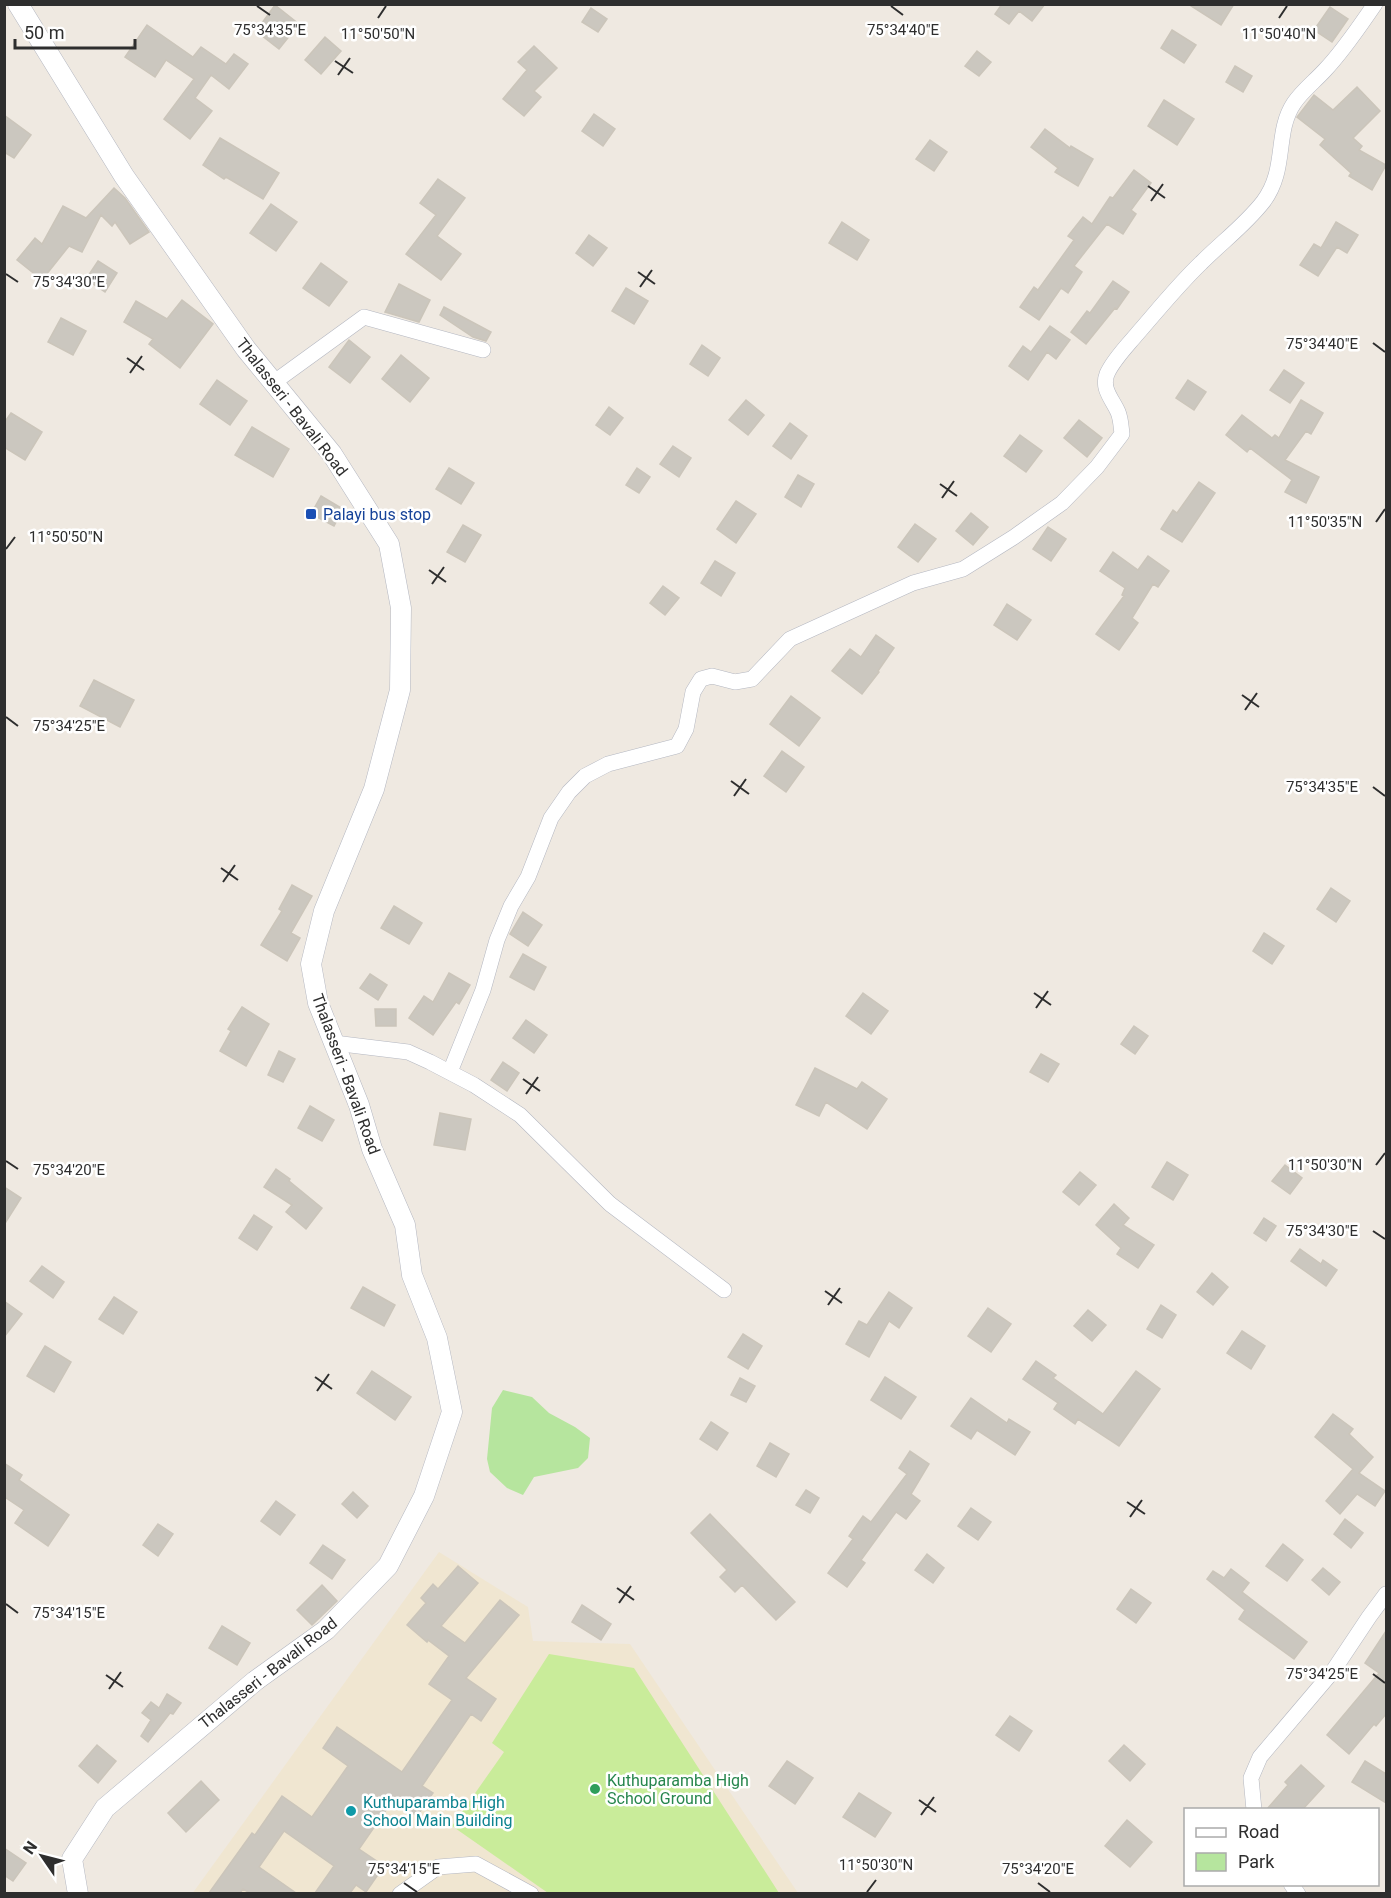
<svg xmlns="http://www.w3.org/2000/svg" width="1391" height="1898" font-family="Roboto,sans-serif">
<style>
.education{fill:#f0e6d1}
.park{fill:#b6e59e}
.pitch{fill:#c9ec9a}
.building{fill:#cbc7bf;stroke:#cbc5ba;stroke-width:1.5}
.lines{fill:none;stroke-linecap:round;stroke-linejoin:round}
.street-casing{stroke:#b4b7c1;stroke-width:16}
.secondary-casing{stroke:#b4b7c1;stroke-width:21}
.street{stroke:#fff;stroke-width:15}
.secondary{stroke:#fff;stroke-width:20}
.ticks{fill:none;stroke:#2e2e2e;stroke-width:2}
.transit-dot{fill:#1a4fb4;stroke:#fff;stroke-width:2}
.leisure-dot{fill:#2e9e5b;stroke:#fff;stroke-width:2}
.culture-dot{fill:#0f9aa8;stroke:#fff;stroke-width:2}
.labels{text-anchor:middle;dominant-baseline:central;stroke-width:5;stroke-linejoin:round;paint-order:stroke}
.street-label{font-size:16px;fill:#2e2e2e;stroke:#fff}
.transit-label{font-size:16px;fill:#164399;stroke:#fff;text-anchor:start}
.leisure-label{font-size:16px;fill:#27864d;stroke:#fff;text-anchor:start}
.culture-label{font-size:16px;fill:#0d838f;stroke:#fff;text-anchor:start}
.ticks-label{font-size:15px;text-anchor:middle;fill:#2e2e2e;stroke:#fff;stroke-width:5;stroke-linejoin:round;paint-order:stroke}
</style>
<rect width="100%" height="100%" fill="#efe9e1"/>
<path class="education" d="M439 1552 528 1607 533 1641 630 1644 798 1893 192 1894Z"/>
<path class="park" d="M503 1390 532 1397 549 1413 575 1427 590 1438 588 1458 578 1468 534 1477 523 1495 507 1488 490 1472 487 1459 492 1408Z"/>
<path class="pitch" d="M549 1654 634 1668 779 1893H548L452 1826 504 1752 492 1743Z"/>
<path class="building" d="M1002 4H1045L1032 21 1019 11 1009 24 995 14Z
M1188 4H1234L1221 25Z
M275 5 299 24 279 49 256 31Z
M1330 7 1348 19 1332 42 1314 30Z
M591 8 607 19 598 32 582 22Z
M147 25 193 57 201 47 226 64 234 54 248 64 229 89 211 75 195 98 212 111 190 139 164 119 194 79 166 60 155 77 125 57Z
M1172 30 1196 45 1184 63 1161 48Z
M325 37 341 51 321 74 305 60Z
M534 46 557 68 534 91 541 97 524 116 503 99 527 70 518 62Z
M977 51 991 62 979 76 965 66Z
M1235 66 1252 76 1243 92 1226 82Z
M1357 87 1380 111 1353 138 1362 146 1359 150 1386 165 1372 190 1349 176 1351 173 1320 145 1325 139 1297 117 1314 95 1333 110Z
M1164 100 1194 119 1177 145 1148 126Z
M594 114 615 129 603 146 582 131Z
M4 115 31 135 14 158 4 152Z
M1045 129 1070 148 1071 146 1093 159 1078 186 1055 172 1058 168 1031 147Z
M220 138 279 173 263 199 226 177 224 179 203 165Z
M930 140 947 152 934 171 916 159Z
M1134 170 1151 183 1131 210 1136 214 1123 234 1107 224 1074 266 1082 272 1068 293 1061 288 1039 320 1020 307 1034 287 1038 290 1074 240 1068 236 1083 217 1092 224 1110 197 1113 198Z
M438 179 465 198 437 236 461 254 441 280 406 254 436 215 420 203Z
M114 188 125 198 149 232 130 244 115 222 112 226 101 215 82 252 69 246 42 280 17 260 35 238 42 244 63 206 86 218Z
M271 204 297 222 276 251 250 233Z
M842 222 869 240 857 260 829 243Z
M1336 222 1358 235 1347 253 1337 247 1318 276 1300 265 1314 244 1321 248Z
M589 235 607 248 593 266 576 253Z
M98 261 117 273 105 292 86 279Z
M321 263 347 282 329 306 303 288Z
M1113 281 1129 292 1117 309 1115 308 1086 344 1071 332 1087 311 1090 313Z
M399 284 430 300 419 322 385 312Z
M626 288 648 301 634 324 612 311Z
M182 300 213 324 180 368 149 344 153 339 124 322 136 301 167 319Z
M444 307 491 332 486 341 473 337 440 315Z
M61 318 86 331 73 355 48 342Z
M1050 326 1070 340 1056 359 1047 352 1028 380 1009 366 1023 346 1031 352Z
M349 340 370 357 350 383 329 367Z
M702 345 720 358 708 376 690 364Z
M401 355 429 378 410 402 382 379Z
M1284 370 1304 383 1290 403 1270 390Z
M217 380 247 401 230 425 200 404Z
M1188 380 1206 392 1194 410 1176 398Z
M746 400 764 415 748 435 729 420Z
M1301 400 1323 413 1311 434 1306 431 1285 460 1319 477 1306 503 1285 492 1292 480 1250 448 1247 452 1226 435 1242 415 1272 438 1275 435 1279 438Z
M609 407 623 418 610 435 596 425Z
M11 413 42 432 25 460 4 447V423Z
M1079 420 1102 438 1087 457 1064 438Z
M790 423 807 436 791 459 773 446Z
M252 427 289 449 273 477 235 455Z
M1020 435 1042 451 1026 472 1004 456Z
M673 446 691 458 679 477 660 464Z
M449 468 474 483 461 504 436 489Z
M637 468 650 477 639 493 626 485Z
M798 475 814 484 801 507 785 497Z
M1199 482 1215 493 1182 542 1161 529 1173 510 1177 513Z
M321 496 343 509 334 526 311 514Z
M736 501 756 514 736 543 717 529Z
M971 513 988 527 973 545 956 531Z
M915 524 936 539 918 562 898 547Z
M463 525 481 535 465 562 447 552Z
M1048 527 1066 539 1051 561 1033 549Z
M1113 552 1138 570 1148 556 1169 571 1158 587 1153 584 1132 618 1138 623 1119 650 1096 634 1124 596 1122 595 1125 588 1100 571Z
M715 561 735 573 721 596 701 583Z
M663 586 679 598 665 615 650 603Z
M1007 604 1031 620 1017 640 994 625Z
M876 635 894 648 878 671 879 672 862 694 832 671 850 649 861 657Z
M94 680 134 700 120 727 80 706Z
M791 696 820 718 799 746 770 724Z
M782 751 804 767 786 792 764 776Z
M292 885 312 896 291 933 300 938 287 961 261 945 282 911 279 909Z
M1331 888 1350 901 1336 922 1317 909Z
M394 906 422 923 409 944 381 928Z
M523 912 542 925 528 946 510 934Z
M1264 933 1284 946 1272 964 1253 951Z
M523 954 546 967 534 990 510 977Z
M449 973 470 985 459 1004 456 1002 433 1035 409 1018 424 996 433 1002Z
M370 974 387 985 378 1000 360 988Z
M863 993 888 1011 871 1034 846 1016Z
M242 1007 269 1024 246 1066 220 1051 231 1031 228 1029Z
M375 1009H396V1026H376Z
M526 1020 547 1035 534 1053 513 1038Z
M1134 1026 1148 1036 1135 1054 1121 1044Z
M279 1051 295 1059 283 1082 268 1075Z
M1041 1054 1059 1064 1048 1082 1030 1072Z
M503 1062 519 1073 507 1091 491 1080Z
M815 1068 857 1089 862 1082 887 1099 867 1129 826 1102 819 1116 796 1105Z
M310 1106 334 1120 322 1141 298 1128Z
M440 1113 471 1119 465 1150 434 1145Z
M1167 1162 1188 1175 1173 1200 1152 1187Z
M1285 1165 1302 1178 1290 1194 1272 1181Z
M276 1169 290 1179 289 1181 322 1208 306 1229 286 1212 292 1205 264 1187Z
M1080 1172 1096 1185 1079 1205 1063 1192Z
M4 1187 21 1198 4 1225Z
M1114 1204 1129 1218 1123 1225 1154 1245 1138 1268 1117 1254 1121 1248 1096 1225Z
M254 1215 272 1227 257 1250 239 1238Z
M1264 1218 1276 1226 1266 1241 1254 1233Z
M1300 1249 1321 1264 1323 1260 1337 1270 1326 1286 1291 1261Z
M42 1266 64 1282 53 1298 30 1281Z
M1212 1273 1228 1287 1213 1305 1197 1292Z
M363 1287 395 1305 384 1326 351 1308Z
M889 1292 912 1308 899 1328 889 1321 869 1357 846 1344 859 1321 867 1325Z
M114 1297 137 1312 123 1334 99 1319Z
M4 1301 22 1314 4 1337Z
M1161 1305 1176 1315 1162 1338 1147 1329Z
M988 1308 1011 1324 991 1352 968 1336Z
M1088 1310 1106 1325 1092 1341 1074 1326Z
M1242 1331 1265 1346 1251 1369 1227 1353Z
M743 1334 762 1346 748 1369 728 1357Z
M45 1346 71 1362 54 1392 27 1376Z
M1036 1361 1056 1375 1053 1378 1103 1414 1136 1371 1160 1389 1119 1446 1078 1419 1075 1424 1054 1409 1058 1403 1023 1379Z
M372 1371 411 1397 395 1420 357 1393Z
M885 1377 916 1397 901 1419 871 1400Z
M740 1378 755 1386 746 1402 731 1395Z
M971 1398 1007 1423 1009 1419 1030 1432 1015 1455 977 1430 971 1439 951 1426Z
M1333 1414 1353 1429 1349 1434 1373 1457 1359 1473 1385 1491 1375 1506 1357 1494 1340 1514 1326 1501 1353 1469 1315 1437Z
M711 1422 728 1433 717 1450 700 1439Z
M770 1443 789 1454 776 1477 757 1466Z
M910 1451 929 1464 911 1494 920 1501 906 1519 896 1512 861 1560 865 1563 847 1587 828 1573 853 1539 849 1536 863 1516 871 1522 907 1474 899 1468Z
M4 1463 22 1475 19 1480 69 1515 48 1546 15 1523 24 1510 6 1498 4 1500Z
M806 1490 819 1498 810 1513 796 1505Z
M353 1492 368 1506 357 1518 342 1504Z
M276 1501 295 1515 280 1535 261 1521Z
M971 1508 991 1522 978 1540 958 1526Z
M710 1514 795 1602 776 1620 742 1585 735 1592 720 1577 727 1570 691 1533Z
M1345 1519 1363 1533 1351 1548 1334 1534Z
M158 1524 173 1534 158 1556 143 1545Z
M1283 1544 1303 1560 1287 1581 1266 1566Z
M323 1545 345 1560 332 1579 310 1563Z
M927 1554 944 1568 933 1583 915 1570Z
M458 1566 478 1583 441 1626 465 1643 500 1600 519 1615 466 1678 496 1699 481 1721 471 1714 422 1786 433 1793 417 1816 393 1800 359 1849 384 1866 366 1892 356 1885 350 1893H315L334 1866 284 1831 259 1867 296 1893H250L243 1889 240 1893H209L252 1833 255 1835 282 1796 312 1817 348 1766 323 1748 337 1727 402 1772 452 1700 429 1684 449 1656 428 1640 427 1642 407 1625 426 1603 421 1598 433 1584 438 1589Z
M1323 1568 1340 1582 1329 1595 1312 1580Z
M1231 1569 1249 1583 1242 1592 1307 1642 1294 1659 1239 1619 1245 1610 1207 1579 1213 1571 1224 1578Z
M322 1585 337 1601 312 1625 297 1610Z
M1131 1589 1151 1603 1136 1623 1117 1609Z
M582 1605 611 1624 601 1640 572 1622Z
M222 1626 250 1643 237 1665 209 1648Z
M1386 1631V1714L1376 1726 1374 1724 1349 1754 1327 1735 1379 1673 1365 1663Z
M167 1694 181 1703 173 1714 170 1713 148 1742 141 1736 151 1720 142 1713 151 1702 159 1708Z
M1010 1716 1032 1731 1019 1751 996 1735Z
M97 1745 116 1761 98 1783 79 1766Z
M1124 1745 1145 1764 1130 1781 1109 1761Z
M787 1761 813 1778 795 1804 769 1786Z
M1365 1761 1386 1774V1803L1352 1782Z
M1301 1765 1324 1786 1303 1809H1267L1288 1785 1285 1782Z
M201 1781 219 1800 186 1832 168 1813Z
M859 1793 891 1813 875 1837 843 1817Z
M1127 1820 1152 1842 1130 1867 1105 1846Z
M4 1848 26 1863 13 1881 4 1875Z"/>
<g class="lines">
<g class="street-casing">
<path id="street" d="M273 383 364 317 483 350
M334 1043 408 1052 430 1062 474 1085 520 1115 610 1204 724 1290
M450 1072 483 990 497 940 511 906 528 877 551 818 569 792 585 776 608 764 677 746 686 729 693 692 701 679 712 676 735 682 752 679 790 639 913 583 963 569 1014 537 1062 503 1097 467 1122 434C1121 427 1121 419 1118 412 1113 400 1101 389 1107 374 1113 360 1127 346 1137 334 1158 310 1178 285 1201 263 1222 242 1245 225 1263 202 1288 169 1274 133 1294 103 1302 91 1315 81 1325 70 1344 50 1359 27 1375 4
M1254 1810 1251 1778 1260 1757 1333 1671 1369 1617 1386 1594
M1291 1884 1298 1894
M400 1894 438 1867 476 1864 531 1894"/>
</g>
<g class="secondary-casing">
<path id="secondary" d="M18 4 124 176 246 349 332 454 389 544 401 608 400 690 374 789 324 911 311 964 318 1003 359 1105 372 1149 405 1225 412 1275 437 1338 452 1412 424 1496 388 1566 326 1630 255 1681 105 1808 72 1859 78 1894"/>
</g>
<use href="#street" class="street"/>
<use href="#secondary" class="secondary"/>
</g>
<path class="ticks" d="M257 6 270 15M891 6 903 15M378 18 386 6M1279 18 1287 6M335 61 353 73M338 75 350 58M1148 186 1165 198M1151 201 1163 184M638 272 655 284M6 274 18 282M640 287 652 270M1373 343 1385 352M127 358 144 370M130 373 142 356M940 484 957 496M942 498 954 481M1376 522 1385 509M6 549 15 537M429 570 446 582M432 584 444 567M1242 695 1259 707M1245 710 1257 693M6 717 18 726M731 781 749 794M1373 787 1385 796M734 796 746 779M221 868 238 880M223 882 235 865M1034 993 1051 1005M1036 1008 1048 991M523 1079 540 1091M526 1094 538 1077M6 1161 18 1169M1376 1165 1385 1153M1373 1231 1385 1239M825 1291 842 1303M828 1305 840 1288M315 1377 332 1389M317 1391 329 1374M1127 1502 1145 1514M1130 1517 1142 1500M617 1588 634 1600M619 1603 631 1586M6 1604 18 1613M1373 1674 1385 1683M106 1675 123 1687M109 1689 121 1672M919 1800 936 1812M921 1815 934 1797M404 1883 417 1892M1038 1883 1050 1892M867 1892 876 1880"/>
<rect class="transit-dot" x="305" y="508" width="12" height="12" rx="3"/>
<circle class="leisure-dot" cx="595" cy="1789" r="6"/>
<circle class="culture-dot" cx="351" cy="1811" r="6"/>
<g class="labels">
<g class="street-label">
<text transform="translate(292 407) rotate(52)">Thalasseri - Bavali Road</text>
<text transform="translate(346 1074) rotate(70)">Thalasseri - Bavali Road</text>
<text transform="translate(268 1673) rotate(-38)">Thalasseri - Bavali Road</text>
</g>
<g class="transit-label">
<text x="323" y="514">Palayi bus stop</text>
</g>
<g class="leisure-label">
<text x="607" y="1780">Kuthuparamba High<tspan x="607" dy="18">School Ground</tspan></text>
</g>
<g class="culture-label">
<text x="363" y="1802">Kuthuparamba High<tspan x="363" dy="18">School Main Building</tspan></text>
</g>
</g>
<g class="ticks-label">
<text x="270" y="35">75°34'35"E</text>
<text x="903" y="35">75°34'40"E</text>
<text x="378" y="39">11°50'50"N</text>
<text x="1279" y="39">11°50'40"N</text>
<text x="69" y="287">75°34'30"E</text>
<text x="1322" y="349">75°34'40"E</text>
<text x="1325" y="527">11°50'35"N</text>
<text x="66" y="542">11°50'50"N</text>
<text x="69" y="731">75°34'25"E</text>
<text x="1322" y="792">75°34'35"E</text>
<text x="1325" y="1170">11°50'30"N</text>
<text x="69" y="1175">75°34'20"E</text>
<text x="1322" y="1236">75°34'30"E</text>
<text x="69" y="1618">75°34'15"E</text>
<text x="1322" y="1679">75°34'25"E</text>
<text x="876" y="1870">11°50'30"N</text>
<text x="404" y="1874">75°34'15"E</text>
<text x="1038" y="1874">75°34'20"E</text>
</g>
<rect width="1391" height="1898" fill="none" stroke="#2e2e2e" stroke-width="12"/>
<rect x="1184" y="1808" width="195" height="78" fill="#ffffff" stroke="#ababab" stroke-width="1.5"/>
<rect x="1196" y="1828" width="30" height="9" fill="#ffffff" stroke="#ababab" stroke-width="1.5"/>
<text x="1238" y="1838" font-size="18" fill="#2e2e2e">Road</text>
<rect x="1196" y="1853" width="30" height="18" fill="#b6e59e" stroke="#ababab" stroke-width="1.5"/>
<text x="1238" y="1868" font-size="18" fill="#2e2e2e">Park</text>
<g transform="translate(42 1856) rotate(305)" stroke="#ffffff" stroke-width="4.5" paint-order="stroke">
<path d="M0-4.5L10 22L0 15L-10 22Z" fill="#2e2e2e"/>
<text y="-9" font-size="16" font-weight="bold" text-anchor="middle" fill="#2e2e2e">N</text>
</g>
<path d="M15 39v9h120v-9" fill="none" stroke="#2e2e2e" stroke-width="3"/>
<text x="24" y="39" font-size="18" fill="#2e2e2e" stroke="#ffffff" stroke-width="4.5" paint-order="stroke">50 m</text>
</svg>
